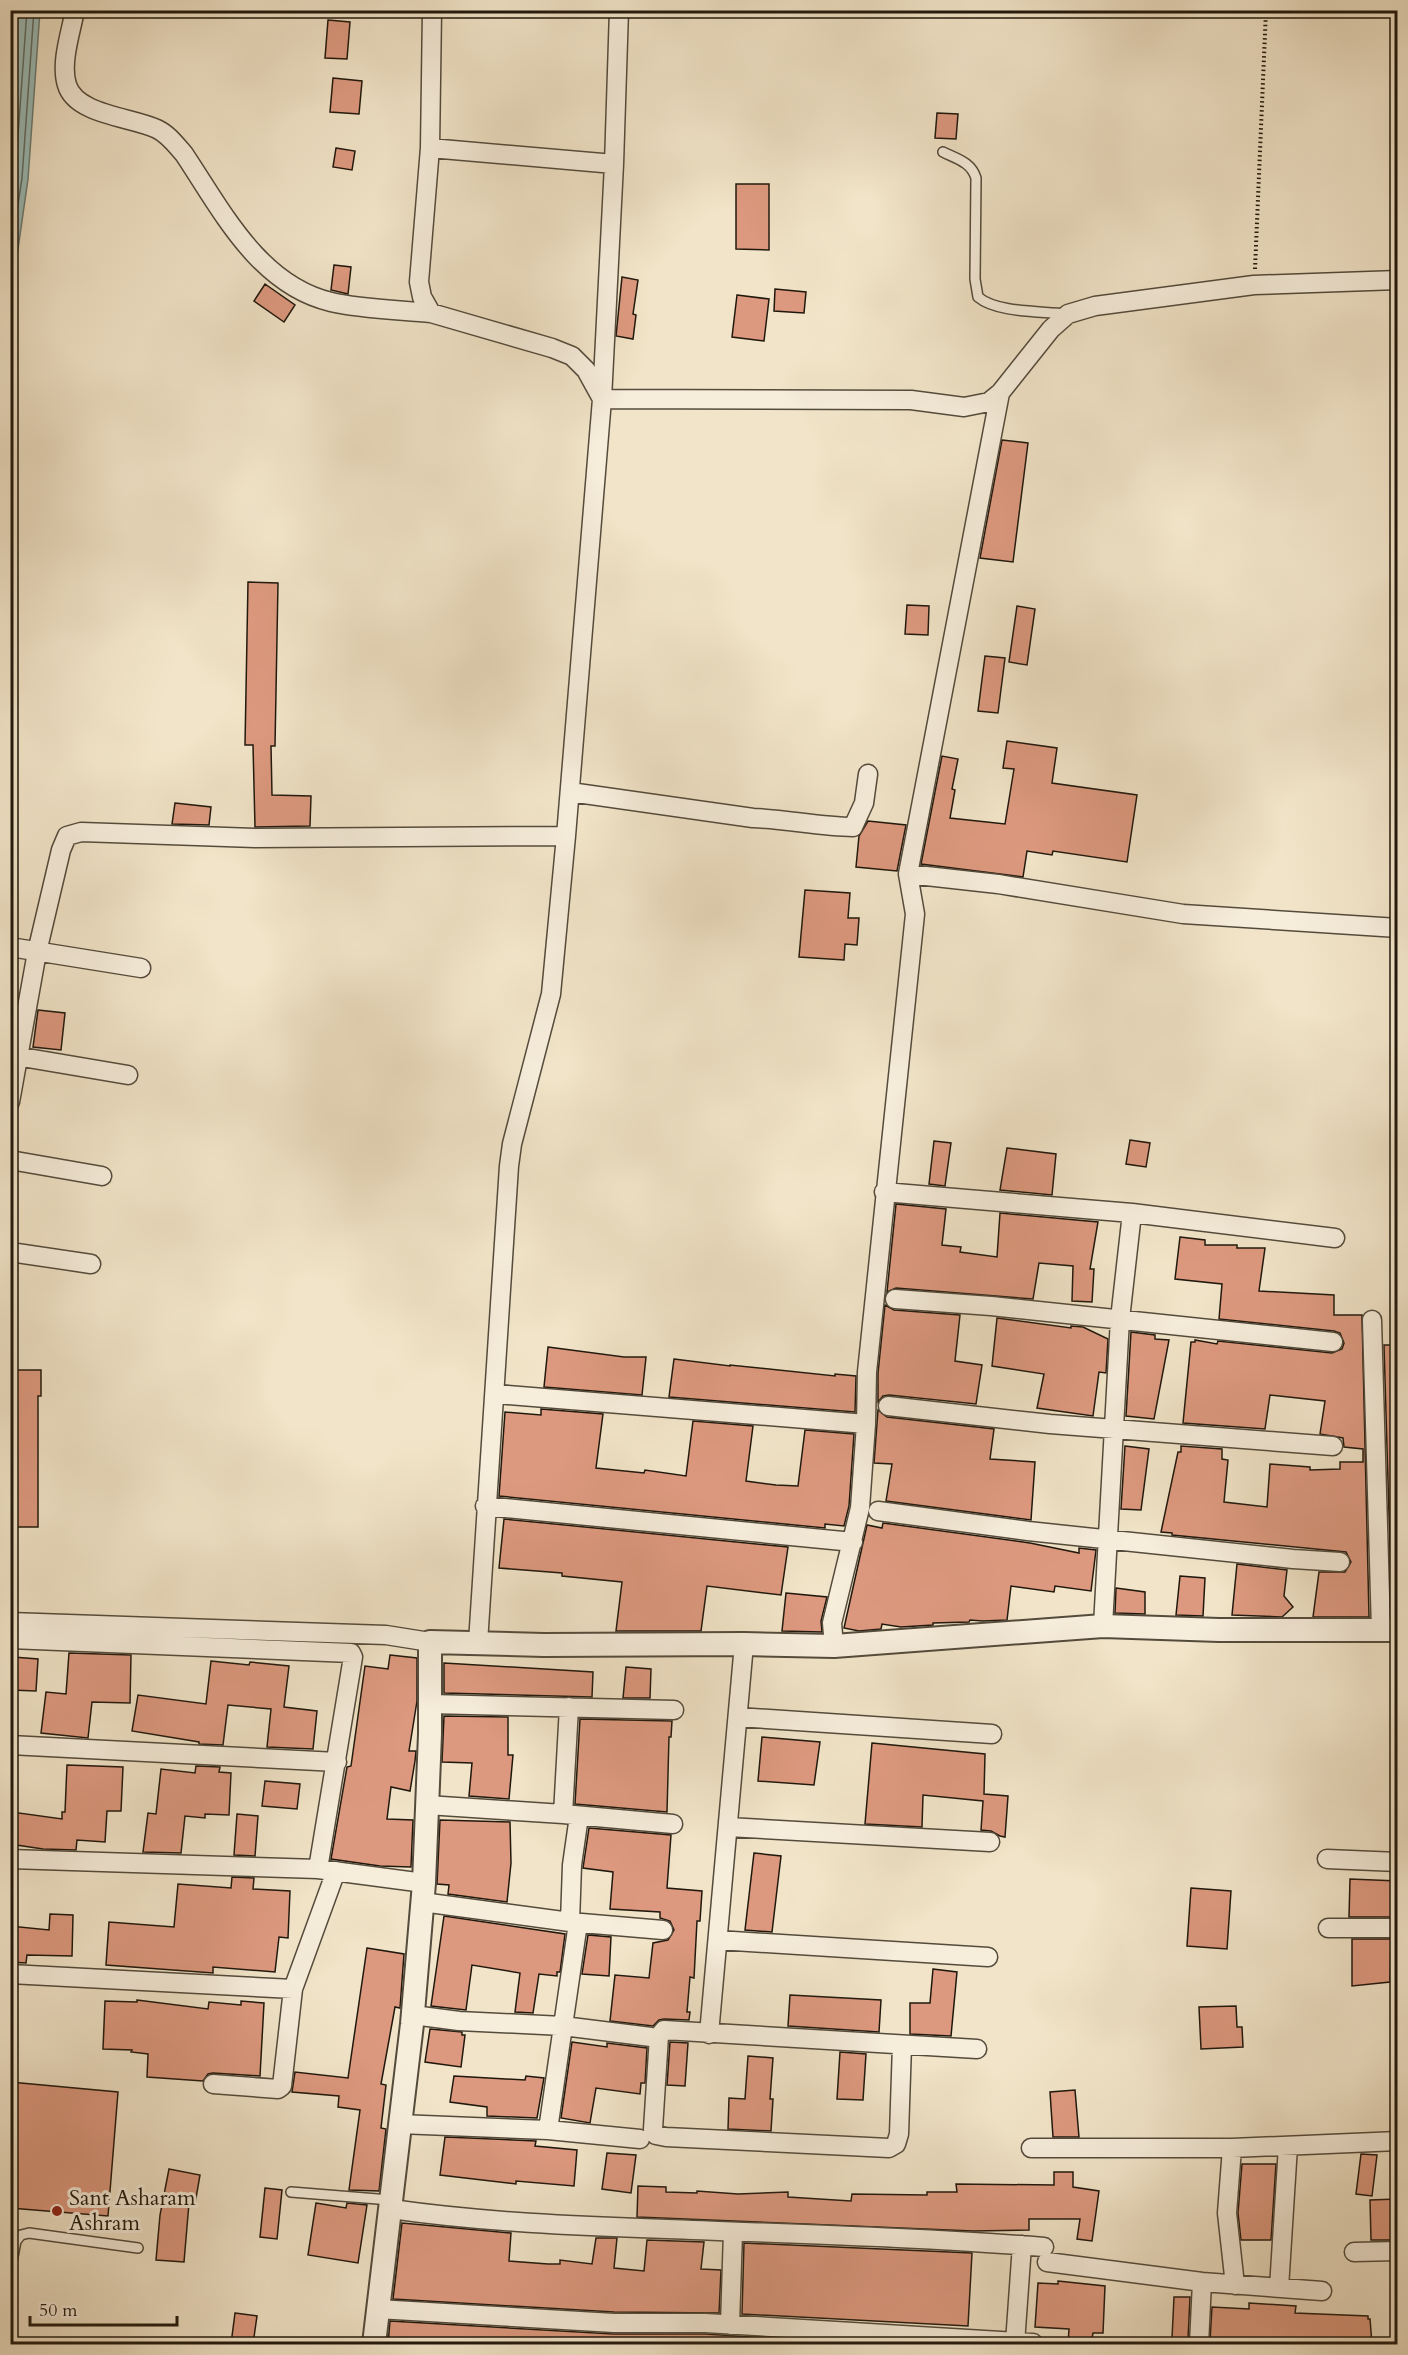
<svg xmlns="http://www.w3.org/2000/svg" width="1408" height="2355" font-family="Cardo,serif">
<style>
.water{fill:#9bbeba;stroke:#6a7c75;stroke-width:1.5}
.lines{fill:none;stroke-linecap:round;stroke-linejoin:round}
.shore{stroke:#5e6b64;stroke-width:1.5}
.building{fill:#dd997f;stroke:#20180d;stroke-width:1.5}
.service-casing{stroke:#544b3c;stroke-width:12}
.minor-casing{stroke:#544b3c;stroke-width:21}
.tertiary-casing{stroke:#544b3c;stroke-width:26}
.path{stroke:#20180d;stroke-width:4;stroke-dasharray:1.5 3;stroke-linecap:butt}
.service{stroke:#f6eddb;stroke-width:9}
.minor{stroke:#f6eddb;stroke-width:18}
.tertiary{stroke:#f6eddb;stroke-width:22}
.poi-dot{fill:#8f2418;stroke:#f6eddb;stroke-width:2}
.labels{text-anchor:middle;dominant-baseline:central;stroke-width:6;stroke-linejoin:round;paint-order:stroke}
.poi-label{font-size:22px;fill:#20180d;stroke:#f6eddb;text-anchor:start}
</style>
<rect width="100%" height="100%" fill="#f1e4c8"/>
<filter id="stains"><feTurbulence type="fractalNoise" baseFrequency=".00333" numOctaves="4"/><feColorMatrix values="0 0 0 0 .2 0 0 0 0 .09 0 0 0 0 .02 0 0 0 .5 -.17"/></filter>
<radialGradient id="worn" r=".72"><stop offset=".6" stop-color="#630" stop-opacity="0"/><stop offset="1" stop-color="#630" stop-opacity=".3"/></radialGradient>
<path class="water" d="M11 10 40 11 28 179 11 298Z"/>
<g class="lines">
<path class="shore" d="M10 112 18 10
M10 207 15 177 27 10
M10 258 22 178 34 10"/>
</g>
<path class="building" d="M328 20 350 22 347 59 325 58Z
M333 78 362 81 359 114 330 112Z
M937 113 958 114 956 139 935 138Z
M336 148 355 151 352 170 333 167Z
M736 184H769V250L736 249Z
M334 265 351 267 348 294 331 290Z
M622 277 638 280 633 314 636 315 633 339 616 336Z
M265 284 295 305 284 322 254 301Z
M775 289 806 292 804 313 774 311Z
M737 295 769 299 764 341 732 337Z
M1002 440 1028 443 1013 562 980 558Z
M248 582 278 583 275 746H271L272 795 311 796 310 826 255 827 253 745H245Z
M907 605 929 606 928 635 905 634Z
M1017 606 1035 609 1027 665 1009 662Z
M985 656 1005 658 998 713 978 711Z
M1007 741 1057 748 1052 783 1137 795 1127 862 1053 851 1052 855 1027 851 1023 877 921 864 942 756 958 759 952 789 955 790 950 818 1005 824 1014 769 1003 768Z
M175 803 211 807 209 825 172 824Z
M868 821 906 825 897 871 856 867 859 836Z
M805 890 850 893 848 918H859L857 945 845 944 844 960 799 957Z
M38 1010 65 1013 61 1050 33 1047Z
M1130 1140 1150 1143 1146 1167 1126 1164Z
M934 1141 951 1143 945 1186 929 1184Z
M1007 1148 1056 1154 1052 1195 1000 1190Z
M896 1204 946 1209 942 1245 961 1247 960 1252 997 1257 1000 1213 1098 1222 1090 1269H1094L1092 1302 1072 1301 1073 1266 1039 1263 1033 1299 896 1288 887 1292Z
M1180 1237 1205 1240V1245H1237V1248H1265L1259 1291 1334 1295V1315H1362L1369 1617H1313L1319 1572H1345L1351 1562 1346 1552 1172 1535V1533L1161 1532 1178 1452H1181V1446L1222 1449V1459L1228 1460 1224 1502 1267 1507 1270 1464 1310 1467V1470L1340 1469V1462H1363V1449L1344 1447 1343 1438 1320 1434 1325 1401 1270 1395 1265 1429 1183 1423 1191 1342H1195V1340L1217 1344 1218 1341 1332 1353 1342 1349 1344 1343 1340 1333 1334 1331 1219 1319 1222 1284 1175 1279Z
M885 1305 894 1310 960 1315 955 1361 982 1365 976 1404 889 1395 883 1396 878 1402V1373Z
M997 1318 1071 1328V1326L1083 1327 1108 1339 1106 1373 1099 1372 1093 1416 1037 1408 1044 1374 992 1366Z
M1131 1332 1155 1335V1339L1169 1340 1154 1419 1126 1416Z
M1384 1345H1398V1617H1392Z
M548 1347 624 1357H646L642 1395 544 1387Z
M674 1359 730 1366V1365L835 1376V1374L856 1376 855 1412 669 1397Z
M10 1370H41V1396H38V1527H10Z
M541 1409 603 1414 596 1468 644 1473 645 1470 686 1476 693 1421 753 1426 746 1481 776 1485 798 1486 805 1430 854 1434 849 1506 844 1526 825 1524V1528L499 1496 505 1412 541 1415Z
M878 1410 887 1417 994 1429 990 1459 1035 1462 1031 1520 886 1501 892 1464 874 1463Z
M1125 1446 1149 1449 1141 1510 1121 1509Z
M504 1519 788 1547 781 1595 707 1586 701 1631H616L622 1582 562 1576V1573L499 1568Z
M883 1523 1030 1543 1079 1553V1548L1096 1550 1091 1591 1055 1586 1054 1592 1011 1586 1007 1620 983 1621 970 1620 969 1622 933 1623V1625L901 1627 882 1624 881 1629 859 1631 844 1628 867 1525 882 1528Z
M1237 1564 1287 1570 1284 1596 1293 1607 1282 1617 1232 1615Z
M1180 1576 1205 1578 1203 1616 1176 1615Z
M1116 1588 1145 1592V1614L1115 1613Z
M786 1593 827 1597 821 1621 822 1632 782 1631Z
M69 1653 131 1655 130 1703 92 1702 88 1738 41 1733 46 1692 66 1694Z
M390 1655 417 1658V1701L409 1751H416L415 1761 410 1791 391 1787 387 1819 413 1820 411 1867 380 1866 331 1859 347 1767 351 1766 365 1666 388 1669Z
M13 1657 38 1659 36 1691 11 1690Z
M211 1661 249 1665 250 1662 289 1666 284 1707 317 1711 313 1749 267 1747 271 1709 228 1705 223 1745 199 1744V1742L132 1731 138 1695 206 1704Z
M444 1663 593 1672 592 1697 444 1693Z
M626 1667 651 1669 650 1698H623Z
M444 1716 508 1717V1755H513L509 1799 469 1796 472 1763 442 1762Z
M580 1719 672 1721 671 1737H669L667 1812 575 1804Z
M762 1737 820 1742 814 1785 758 1781Z
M872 1743 985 1754 984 1794 1008 1796 1005 1837 1000 1836 991 1831 981 1830 983 1801 923 1795 922 1827 865 1824Z
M67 1765 123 1767 121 1811H107L105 1842 77 1840 76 1850 43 1849 10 1844 12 1812 62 1819V1812H65Z
M196 1766 220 1767 219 1772 231 1773 229 1815 205 1814V1818L185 1816 181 1853 143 1852 148 1813 156 1814 161 1769 195 1773Z
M265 1781 300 1784 297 1809 262 1806Z
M237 1814 258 1816 255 1856 234 1855Z
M440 1820 510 1822 511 1863 507 1902 448 1894 449 1885 437 1884Z
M589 1828 671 1835 667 1888 702 1891 700 1921H697L694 1978 690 1977 687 2012H690L689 2020 664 2019 659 2020 653 2026 610 2021 615 1975 649 1978 653 1943 668 1940 674 1930 670 1921 660 1918V1912L610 1909 613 1872 583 1868Z
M754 1853 781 1856 772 1932 745 1930Z
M232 1877 254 1878 253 1889 290 1891 288 1938 279 1937 275 1972 213 1967V1973L106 1965 109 1922 174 1927 178 1884 231 1888Z
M1350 1879 1398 1881V1917H1349Z
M1191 1888 1231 1891 1227 1949 1187 1946Z
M50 1914 73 1915 72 1956 27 1955 26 1963 10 1962V1926L49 1930Z
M444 1916 565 1934 560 1972H557V1976L539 1974 533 2013 515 2012 520 1973 472 1965 466 2010 431 2006Z
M588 1935 611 1937 609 1976 582 1974Z
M1352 1939H1391L1390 1982 1352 1986Z
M367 1948 404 1954 400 2008 395 2007 381 2084 386 2085 381 2128 386 2129 379 2191 349 2190 360 2110 338 2107 339 2096 292 2092 295 2072 348 2078Z
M933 1969 957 1972 951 2036 910 2034V2003H930Z
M790 1995 881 2000 879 2032 788 2026Z
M137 2000 208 2009 209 2002 241 2005V2001L264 2003 260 2076 213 2073 208 2074 203 2081 147 2077 148 2054 131 2052 132 2050 103 2049 105 2001 137 2002Z
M1236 2006 1237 2027H1242L1243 2047 1201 2049 1199 2007Z
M430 2029 462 2032V2035H465L461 2067 425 2062Z
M572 2042 607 2047V2043L647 2048 645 2083H641L640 2094 596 2088 590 2123 561 2118Z
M670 2042 688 2043 685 2086 667 2085Z
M840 2052 866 2054 863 2100 837 2099Z
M748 2056 773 2058 770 2099H773L771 2131 728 2129 729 2098 745 2099Z
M454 2076 525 2080 526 2076 544 2078 537 2118 487 2116V2107L450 2102Z
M10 2082 118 2092 108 2216 10 2208Z
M1075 2090 1079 2137H1053L1050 2092Z
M445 2137 536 2141 535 2146 577 2150 574 2186 516 2181V2184L440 2175Z
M607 2153 636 2155 631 2193 602 2189Z
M1361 2154 1377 2155 1372 2196 1356 2194Z
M1242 2164H1276L1271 2240H1241L1238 2213Z
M169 2169 200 2175 195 2204 189 2203 184 2262 156 2260 160 2215Z
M1054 2172H1073V2187L1099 2191 1092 2241 1077 2239 1080 2219H1029V2230L973 2231 637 2217 638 2186 666 2187V2192L697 2193V2191L738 2194 788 2192V2197L851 2201 852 2194 927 2195V2192H957L956 2184 1054 2185Z
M265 2188 282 2190 277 2239 260 2237Z
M1397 2199 1398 2240H1371L1370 2200Z
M316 2203 346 2208 347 2203 367 2205 358 2263 308 2255Z
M402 2223 511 2233 509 2261 548 2264H560V2260L592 2264 596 2238H617L614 2268 644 2271 647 2240 704 2242 701 2269 721 2270 719 2313 614 2312 393 2299Z
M744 2243 972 2253 968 2326 742 2314Z
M1058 2281 1105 2286 1103 2333H1093L1091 2344H1068L1069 2329 1035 2327 1038 2283 1058 2284Z
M1174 2297H1190L1188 2339 1172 2338Z
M1249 2303 1296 2306 1295 2313 1368 2316V2319H1370L1372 2344H1305V2342L1268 2340V2342L1236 2341V2343L1210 2341 1212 2307 1249 2309Z
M235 2313 257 2316 253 2344H231Z
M390 2321 613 2334H705L833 2342V2344H388Z"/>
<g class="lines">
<g class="service-casing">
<path id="service" d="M943 152C957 159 971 162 976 178L975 279 978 297C997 313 1041 311 1066 314
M291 2192 390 2200
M10 2272 16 2241 21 2235 29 2233 138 2248"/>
</g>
<g class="minor-casing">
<path id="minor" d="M75 10C71 32 60 63 67 85 76 115 132 117 157 129 168 134 176 145 184 154 222 211 259 285 331 302 360 309 401 310 431 313
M432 10 430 148 419 282 422 297 431 313 552 348 572 356 586 370 602 399 566 836 551 994 512 1144 509 1166 478 1643
M619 10 614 164 602 399 911 400 964 407 989 402 1000 393 1051 329 1068 314 1095 306 1254 285 1398 280
M430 148 614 164
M570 792 753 818C786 819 820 827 853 827L864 803 868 774
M908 874 998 884 1183 914 1398 928
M10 947 141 968
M10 1055 128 1075
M10 1102 37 952 61 850 67 836 81 832 255 838 566 836
M10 1160 102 1176
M884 1192 1132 1213 1335 1238
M10 1252 91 1264
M895 1299 991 1306 1333 1342
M1372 1320 1381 1630
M496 1394 866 1424
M888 1406 1050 1424 1333 1446
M485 1506 853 1542
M878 1511 1028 1531 1293 1559 1340 1562
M10 1622 386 1635 430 1642
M1103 1626 1120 1319 1132 1213
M10 1639 351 1653 353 1657 318 1869
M834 1646 832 1623 860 1508 866 1424 867 1372 915 914 908 874 1000 393
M430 1704 674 1710
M569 1707 563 1814 673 1824
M738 1717 992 1734
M10 1745 337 1762
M427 1805 563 1814
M579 1816 572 1865 570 1922 663 1930
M728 1827 990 1842
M10 1859 318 1869 424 1883
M1327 1859 1398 1862
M422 1902 570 1922
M578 1923 563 2026 651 2037
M1328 1928H1398
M718 1940 988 1957
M10 1974 293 1989
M709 2034 744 1644
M902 2045 899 2134 896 2144 889 2148 666 2137 656 2135 653 2129 659 2036 664 2030 977 2049
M213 2084 278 2089 282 2086 293 1989 336 1871
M399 2124 548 2130 563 2026 459 2021 413 2015
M548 2130 640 2139
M1031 2148H1232L1398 2141
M1232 2148 1227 2213 1235 2285
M391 2209C482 2222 575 2226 667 2229 793 2234 919 2237 1044 2247
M1354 2252 1398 2251
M1047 2262 1202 2282 1322 2291
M1279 2288 1288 2146
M377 2309 614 2323H705L1033 2343
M730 2325 733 2232
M1015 2343 1022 2245
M1199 2344 1202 2282"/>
</g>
<g class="tertiary-casing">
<path id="tertiary" d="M374 2344 412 2024 424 1883 430 1734V1642L544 1645 744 1644 834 1646 1103 1626 1219 1630H1398"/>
</g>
<path class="path" d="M1255 269 1266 10"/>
<use href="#service" class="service"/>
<use href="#minor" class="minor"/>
<use href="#tertiary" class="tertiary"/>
</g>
<circle class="poi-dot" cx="57" cy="2211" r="6"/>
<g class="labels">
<g class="poi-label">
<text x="69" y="2198">Sant Asharam<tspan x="69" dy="25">Ashram</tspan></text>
</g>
</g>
<rect width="1408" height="2355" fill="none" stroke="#f1e4c8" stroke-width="36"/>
<rect x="12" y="12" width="1384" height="2331" fill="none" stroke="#20180d" stroke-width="3"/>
<rect x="18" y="18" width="1372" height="2319" fill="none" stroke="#20180d" stroke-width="1.5"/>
<path d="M30 2316v9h147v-9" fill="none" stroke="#20180d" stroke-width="3"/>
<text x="39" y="2316" font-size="18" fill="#20180d" stroke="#f6eddb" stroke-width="4.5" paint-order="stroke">50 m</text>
<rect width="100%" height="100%" filter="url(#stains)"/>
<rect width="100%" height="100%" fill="url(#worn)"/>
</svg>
